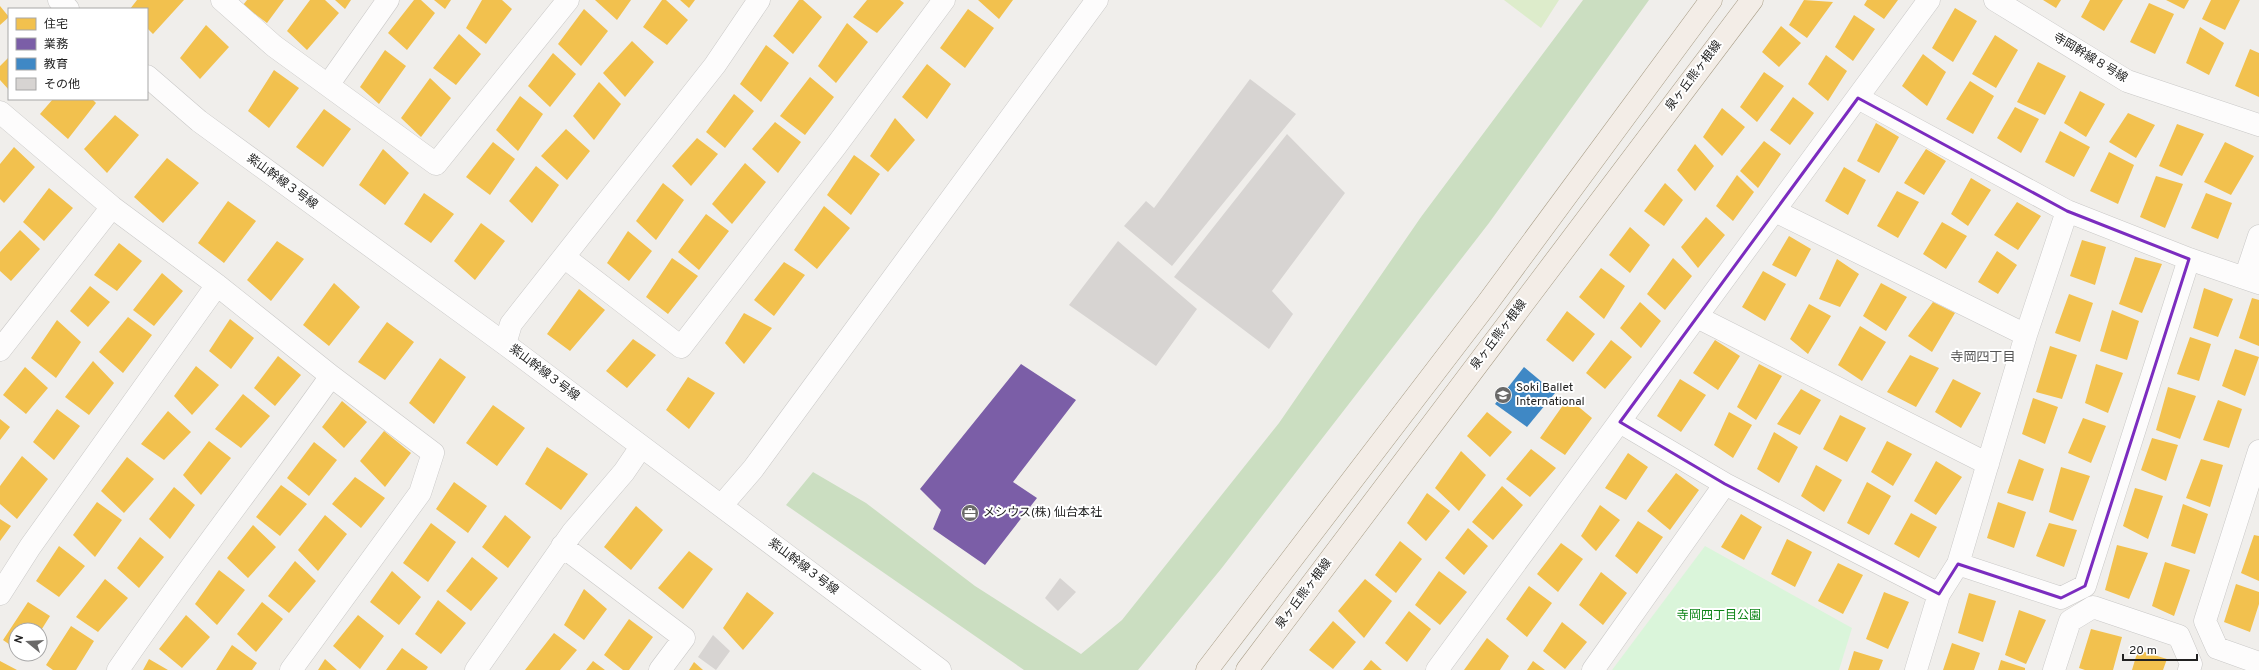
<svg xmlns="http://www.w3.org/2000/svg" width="2259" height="670" font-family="Overpass,'Noto Sans JP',sans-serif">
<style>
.grass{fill:#ddeccb}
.forest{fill:#cbdec1}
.park{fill:#daf5da}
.homes{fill:#f2c14e}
.offices{fill:#7b5ea7}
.schools{fill:#3f88c5}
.building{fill:#d7d4d2}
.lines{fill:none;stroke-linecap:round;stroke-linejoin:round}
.minor-casing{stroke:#c9c8c7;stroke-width:23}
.major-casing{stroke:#a79c86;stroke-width:23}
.minor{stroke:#fdfcfc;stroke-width:22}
.major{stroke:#f3ede7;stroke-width:22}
.marked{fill:none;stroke:#7b2cbf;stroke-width:3;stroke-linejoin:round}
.labels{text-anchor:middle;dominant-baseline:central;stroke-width:4;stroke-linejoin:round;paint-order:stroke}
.street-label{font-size:12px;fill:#222;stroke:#fff}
.poi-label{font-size:12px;fill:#222;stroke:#fff;text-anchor:start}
.park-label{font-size:12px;fill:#0c8416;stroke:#fff}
.neighbourhood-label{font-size:13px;fill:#555;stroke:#fff}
</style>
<rect width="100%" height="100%" fill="#f0eeeb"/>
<path class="grass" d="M1504 0H1559L1541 28Z"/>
<path class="forest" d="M1583 0H1649L1489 223 1221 569 1138 670H1024L786 505 813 472 866 503 975 586 1081 654 1122 620 1279 423 1421 217Z"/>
<path class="park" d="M1705 546 1852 628 1839 670H1612Z"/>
<path class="homes" d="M137 0H184L153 34 147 28V9H130Z
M247 0H284L267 23 243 5Z
M310 0H325L339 13 307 50 287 31Z
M335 0H351L345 9Z
M414 0H421L435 13 407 50 388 33Z
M434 0H451L445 9Z
M482 0H502L512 9 486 44 466 28Z
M595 0H631L617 20Z
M662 0H666L688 20 667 45 643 27Z
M680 0H695L689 8Z
M799 0H803L822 17 793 54 773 36Z
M867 0H900L904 3 877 33 853 17Z
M978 0H1013L999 19Z
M1804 0 1833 2 1807 38 1789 25Z
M1867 0H1898L1884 19 1864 5Z
M2043 0H2061L2056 8Z
M2090 0H2123L2104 31 2081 17Z
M2166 0H2189L2184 9Z
M2211 0H2240L2225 30 2202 19Z
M2149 3 2174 14 2155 54 2130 42Z
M0 6 9 17 0 25Z
M1955 8 1977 21 1953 62 1932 48Z
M584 9 608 31 581 66 558 44Z
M968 9 994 28 965 68 940 48Z
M1854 15 1875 29 1853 61 1835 47Z
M847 23 868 42 836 83 818 66Z
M206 25 229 47 200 79 180 58Z
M1781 26 1801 43 1779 67 1762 52Z
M2200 27 2224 43 2209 75 2186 63Z
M459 34 481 54 456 85 433 68Z
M1995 35 2018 50 1996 88 1972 74Z
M632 41 654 62 625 97 603 73Z
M766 45 789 63 761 102 740 84Z
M2250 49 2259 53V97L2235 86Z
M385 50 406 66 379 104 360 87Z
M553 53 576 74 550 107 528 86Z
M1923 54 1946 72 1927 106 1902 86Z
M1826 55 1847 71 1828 101 1808 84Z
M9 57V90L0 80V66Z
M2038 62 2066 76 2045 115 2017 102Z
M927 64 951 84 927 119 902 97Z
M274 70 299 88 269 128 248 111Z
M1764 72 1784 86 1757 122 1740 107Z
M810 77 834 97 805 135 780 116Z
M430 78 451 98 421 137 401 118Z
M1970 81 1994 96 1973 134 1946 119Z
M599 82 621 104 594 140 573 116Z
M2080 91 2105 104 2086 137 2064 123Z
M734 94 754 111 725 148 706 132Z
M520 96 543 114 518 151 496 130Z
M1793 97 1814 113 1790 145 1770 130Z
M53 99H92L96 103 68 139 40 114Z
M2015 107 2039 119 2021 153 1997 138Z
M1722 108 1745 127 1722 156 1703 137Z
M324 109 351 129 323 167 296 147Z
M2128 113 2155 125 2136 158 2109 142Z
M115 115 139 135 107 173 84 149Z
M895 118 915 140 888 172 870 156Z
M775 122 801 142 778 173 752 149Z
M1876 123 1899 137 1879 173 1857 161Z
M2177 124 2204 134 2182 176 2159 166Z
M566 129 590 151 567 180 541 156Z
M2060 131 2090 147 2074 177 2045 162Z
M697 138 718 154 691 186 672 166Z
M1764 141 1781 154 1758 188 1740 171Z
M493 142 515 159 490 195 466 177Z
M2225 142 2254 156 2231 195 2204 182Z
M1695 144 1714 166 1695 191 1677 170Z
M14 147 35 167 4 203 0 199V164Z
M383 149 409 173 385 205 359 185Z
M1926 149 1946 161 1924 195 1904 183Z
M2109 152 2134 165 2118 204 2090 191Z
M854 155 880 174 851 215 827 195Z
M167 158 199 183 163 223 134 197Z
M745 163 766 182 732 224 712 204Z
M536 166 559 185 532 223 509 201Z
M1844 167 1866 180 1848 215 1825 201Z
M1737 175 1754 192 1733 221 1716 206Z
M2156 176 2183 184 2165 228 2140 217Z
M1971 178 1991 190 1968 226 1951 214Z
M663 183 684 200 656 240 636 221Z
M1665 183 1683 200 1664 226 1644 211Z
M49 188 73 208 44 241 23 222Z
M1897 191 1919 202 1898 238 1877 226Z
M424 193 454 214 431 243 404 224Z
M2206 193 2232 203 2218 239 2191 228Z
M228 201 256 221 224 263 198 243Z
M2017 202 2041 216 2018 250 1994 235Z
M824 206 850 228 817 269 794 250Z
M706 214 729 231 699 270 678 252Z
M1706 217 1725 235 1698 268 1681 247Z
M1942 222 1967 236 1946 269 1923 254Z
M481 223 505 241 475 280 454 261Z
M1630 227 1650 245 1630 273 1609 255Z
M20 230 40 249 11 281 0 271V252Z
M628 231 652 251 629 281 607 263Z
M1789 236 1811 249 1796 277 1772 265Z
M2082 240 2106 247 2095 285 2070 276Z
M277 241 304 259 271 301 247 280Z
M119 243 142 261 117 291 94 275Z
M1997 251 2017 265 1998 294 1978 282Z
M2135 257 2162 264 2142 313 2119 304Z
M672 258 698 276 668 314 646 297Z
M1673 258 1692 276 1665 310 1647 294Z
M1837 259 1859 274 1840 307 1819 299Z
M784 262 805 275 774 316 754 300Z
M1601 268 1625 286 1604 319 1579 297Z
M1763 271 1786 284 1765 321 1742 307Z
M162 273 183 291 154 326 133 310Z
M334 283 360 307 329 346 303 325Z
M1881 283 1907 297 1886 331 1863 316Z
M90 286 110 302 88 327 70 311Z
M2204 288 2233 299 2218 337 2193 328Z
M579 289 605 310 570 351 547 334Z
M2069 294 2093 303 2080 342 2055 333Z
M2252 298 2259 300V346L2239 338Z
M1640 302 1661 321 1641 348 1620 328Z
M1933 302 1955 313 1932 352 1908 336Z
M1809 304 1831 316 1808 354 1790 339Z
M2112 310 2139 321 2127 360 2100 351Z
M1567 311 1595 334 1573 362 1546 340Z
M744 313 772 328 744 364 725 343Z
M128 317 152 335 123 373 99 352Z
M230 319 254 338 231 369 209 351Z
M57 320 81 342 56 378 31 358Z
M387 322 414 342 385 380 358 362Z
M1860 326 1886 342 1862 381 1838 365Z
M2190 337 2211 344 2199 381 2177 374Z
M633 339 656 355 627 388 606 371Z
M1611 340 1632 357 1605 389 1586 373Z
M1715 340 1740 356 1718 390 1693 373Z
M2050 346 2077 355 2062 399 2036 392Z
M2235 349 2259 357 2245 396 2222 386Z
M1910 355 1939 368 1916 407 1887 392Z
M278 356 301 375 275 406 254 388Z
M440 358 466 377 434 424 409 403Z
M93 361 114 383 89 415 65 397Z
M1759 364 1782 376 1756 420 1737 407Z
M2096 364 2123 373 2108 413 2085 403Z
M196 366 219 385 192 415 174 396Z
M25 367 48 388 26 414 3 395Z
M688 377 715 393 689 429 666 410Z
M1680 379 1706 395 1681 432 1657 416Z
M1953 379 1981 393 1961 428 1935 412Z
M2168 387 2196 396 2180 439 2156 430Z
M1801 389 1821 400 1800 435 1777 424Z
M243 394 270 416 241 448 215 429Z
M1568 398 1592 418 1565 455 1540 438Z
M2033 398 2058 407 2045 444 2022 434Z
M2218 400 2242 409 2229 448 2203 440Z
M342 401 367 422 344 448 322 427Z
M493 405 525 428 497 466 466 443Z
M57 409 80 426 54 460 33 442Z
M168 411 191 432 164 460 141 444Z
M1487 412 1512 432 1490 457 1467 436Z
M1729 412 1752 425 1733 458 1714 445Z
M1840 415 1866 428 1847 462 1823 449Z
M2083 418 2106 426 2091 463 2068 453Z
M0 419 10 427 0 440Z
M384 431 411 453 385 487 360 461Z
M1774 432 1798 447 1779 483 1757 469Z
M2152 438 2178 445 2166 481 2141 470Z
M209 441 231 458 201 495 183 475Z
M1887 441 1912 454 1893 486 1871 472Z
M314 442 337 460 309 496 287 478Z
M547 447 588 474 561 510 525 484Z
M1531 449 1556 468 1530 497 1506 479Z
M1461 451 1486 475 1459 511 1435 488Z
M1628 453 1648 467 1626 500 1605 488Z
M22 456 48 479 17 519 0 504V486Z
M127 457 154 479 124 513 101 491Z
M2019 459 2044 469 2033 501 2007 493Z
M2201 459 2223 465 2210 507 2186 498Z
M1936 461 1962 477 1936 515 1914 501Z
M1816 465 1842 480 1824 512 1801 496Z
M2061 467 2090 476 2073 521 2049 512Z
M1676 473 1699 490 1670 530 1647 511Z
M355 477 385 498 361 528 332 504Z
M454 482 487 506 468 533 436 509Z
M1867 482 1891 496 1869 535 1847 523Z
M281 485 307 504 280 536 256 517Z
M1502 486 1523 505 1493 540 1472 522Z
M174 487 195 505 170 539 149 519Z
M2135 488 2163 496 2148 539 2123 526Z
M1427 493 1450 511 1426 541 1407 523Z
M97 502 122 520 95 557 73 535Z
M1998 502 2026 512 2014 548 1987 538Z
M2183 504 2208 514 2195 554 2171 546Z
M1600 505 1620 520 1596 551 1581 536Z
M636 506 663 530 631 570 604 547Z
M1911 513 1937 527 1919 558 1894 544Z
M1741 514 1762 527 1744 560 1721 547Z
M325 515 347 534 318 571 298 550Z
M505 515 531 537 508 568 482 547Z
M0 519 11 526 0 541Z
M1638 521 1663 537 1637 574 1615 556Z
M431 523 456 542 428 582 403 563Z
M2049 523 2077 530 2064 567 2036 556Z
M253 525 276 547 248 578 227 558Z
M1468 528 1488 546 1464 575 1445 558Z
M2254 535 2259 536V581L2241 573Z
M140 537 164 557 139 588 117 568Z
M1787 539 1812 552 1795 587 1771 574Z
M1400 541 1422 559 1396 593 1375 575Z
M1561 543 1583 559 1558 592 1537 574Z
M2117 545 2148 553 2129 599 2105 590Z
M59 546 85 566 59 597 36 581Z
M689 551 713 569 683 609 658 588Z
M472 557 498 578 471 611 446 591Z
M295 561 316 581 289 613 268 596Z
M2165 562 2190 570 2174 616 2152 606Z
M1838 563 1863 575 1843 614 1818 601Z
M219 570 245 590 217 625 195 604Z
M392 571 421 597 399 625 370 602Z
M1439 571 1467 592 1440 625 1415 605Z
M1601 572 1627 593 1603 625 1579 605Z
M105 579 128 598 98 632 76 617Z
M1365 579 1392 601 1364 638 1338 611Z
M2236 584 2259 592V604L2250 632 2224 622Z
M1529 586 1552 603 1527 637 1506 619Z
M584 589 607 609 584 640 564 625Z
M747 592 774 613 743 650 723 628Z
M1884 592 1909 602 1888 649 1866 639Z
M1969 593 1996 601 1983 642 1958 633Z
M438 600 466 623 441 654 415 634Z
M28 602 50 616 40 632V630H16V649L3 640Z
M262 602 283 619 256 652 237 634Z
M2019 610 2046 620 2026 664 2005 655Z
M1409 611 1431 629 1407 662 1385 643Z
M186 615 210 637 182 668 159 649Z
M358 615 384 636 360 669 333 646Z
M629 619 653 637 629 670H623L604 655Z
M1333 621 1356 642 1333 669 1309 650Z
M1562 622 1587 642 1565 669 1543 651Z
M71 626 94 641 76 670H53L46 665Z
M2091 629 2122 637 2113 670H2085L2079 668Z
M554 633 577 650 560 670H525Z
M1487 638 1509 656 1500 670H1464Z
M1952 643 1980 653 1974 670H1943Z
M232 645 257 663 252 670H216Z
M402 648 428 667 426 670H386Z
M2138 650 2167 659 2163 670H2132Z
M1854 651 1883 660 1879 670H1848Z
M149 659 168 670H143Z
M325 659 337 670H318Z
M1371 660 1382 670H1363Z
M2001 660 2025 668V670H1998Z
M0 661 17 670H0Z
M593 661 605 670H586Z
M1533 661 1545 670H1527Z
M694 662 703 670H689Z"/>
<path class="offices" d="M1021 364 1076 400 1013 482 1037 498 985 565 933 529 941 510 920 489Z"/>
<path class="schools" d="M1524 367 1555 393 1527 427 1495 404Z"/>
<path class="building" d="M1250 79 1296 114 1172 266 1124 226 1146 201 1154 208Z
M1287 134 1345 193 1272 291 1293 314 1269 349 1174 277Z
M1118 241 1197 309 1156 366 1069 305Z
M1060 578 1076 592 1058 611 1045 598Z
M713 635 730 651 716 670 698 657Z"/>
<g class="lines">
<g class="minor-casing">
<path id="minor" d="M59 0 68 9
M222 0 274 46 436 164 568 0
M1995 0 2127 81 2259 125
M147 76 199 121 505 344 940 670
M328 85 388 0
M1858 98 2067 211 2026 335 1958 564 1939 594 1916 670
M0 112 112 207 217 285 331 376 433 453 420 493 291 670
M1775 211 2026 335
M2067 211 2189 259 2259 283
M564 257 681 347 836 146 944 0
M2245 278 2259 236
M1697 317 1988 464
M505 344 511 324 715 65 759 0
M0 350 112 207
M1620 422 1725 484 1939 594
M2259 451 2205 621 2217 648 2259 663
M722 505 753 469 1097 0
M562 546 684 638 660 670
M1958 564 2061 598 2085 586 2189 259
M0 594 30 547 217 285
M118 670C186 570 261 475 331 376
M476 670 572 533 624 472 641 447
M1437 670 1929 0
M1593 670 1725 484
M2054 670 2070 621 2093 607 2179 636 2191 664 2189 670"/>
</g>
<g class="major-casing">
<path id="major" d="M1207 670 1486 305 1711 0
M1247 670 1752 0"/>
</g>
<use href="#minor" class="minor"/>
<use href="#major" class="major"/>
</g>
<path class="marked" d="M1858 98 2067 211 2189 259 2085 586 2061 598 1958 564 1939 594 1725 484 1620 422Z"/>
<defs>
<g id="school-disc" transform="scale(0.9)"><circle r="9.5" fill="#6a6968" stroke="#fff"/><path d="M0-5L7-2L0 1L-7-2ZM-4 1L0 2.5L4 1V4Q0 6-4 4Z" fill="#fff"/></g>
<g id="office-disc" transform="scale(0.9)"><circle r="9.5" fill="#6a6968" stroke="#fff"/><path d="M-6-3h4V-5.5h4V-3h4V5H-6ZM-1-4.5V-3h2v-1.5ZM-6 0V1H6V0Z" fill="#fff"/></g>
</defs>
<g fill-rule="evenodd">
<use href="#school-disc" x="1503" y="395"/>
<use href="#office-disc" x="970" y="513"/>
</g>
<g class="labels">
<g class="street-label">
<text transform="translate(2090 58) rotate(31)">寺岡幹線８号線</text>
<text transform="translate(1694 76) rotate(-53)">泉ヶ丘熊ヶ根線</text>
<text transform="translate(282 182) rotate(36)">紫山幹線３号線</text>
<text transform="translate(1499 335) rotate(-53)">泉ヶ丘熊ヶ根線</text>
<text transform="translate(544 373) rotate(37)">紫山幹線３号線</text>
<text transform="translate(803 567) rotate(37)">紫山幹線３号線</text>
<text transform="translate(1304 594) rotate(-53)">泉ヶ丘熊ヶ根線</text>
</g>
<g class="poi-label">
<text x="1516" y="388">Soki Ballet<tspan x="1516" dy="14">International</tspan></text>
<text x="983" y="513">メシウス(株) 仙台本社</text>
</g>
<g class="park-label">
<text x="1719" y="616">寺岡四丁目公園</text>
</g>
<g class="neighbourhood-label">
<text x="1983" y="358">寺岡四丁目</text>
</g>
</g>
<rect x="8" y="8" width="140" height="92" fill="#ffffff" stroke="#a7a7a7"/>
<rect x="16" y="18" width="20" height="12" fill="#f2c14e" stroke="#a7a7a7"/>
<text x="44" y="28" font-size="12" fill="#222222">住宅</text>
<rect x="16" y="38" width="20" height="12" fill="#7b5ea7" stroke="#a7a7a7"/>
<text x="44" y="48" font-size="12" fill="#222222">業務</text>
<rect x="16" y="58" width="20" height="12" fill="#3f88c5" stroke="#a7a7a7"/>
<text x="44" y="68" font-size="12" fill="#222222">教育</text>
<rect x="16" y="78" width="20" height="12" fill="#d7d4d2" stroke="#a7a7a7"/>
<text x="44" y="88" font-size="12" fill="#222222">その他</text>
<g transform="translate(28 642) rotate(288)"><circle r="19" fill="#ffffff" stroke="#a7a7a7"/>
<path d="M0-3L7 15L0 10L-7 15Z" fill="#6a6968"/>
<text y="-6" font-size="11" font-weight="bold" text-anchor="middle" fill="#222222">N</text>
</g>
<path d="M2123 654v6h74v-6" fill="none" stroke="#222222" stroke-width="2"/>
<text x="2129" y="654" font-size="12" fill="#222222" stroke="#ffffff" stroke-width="3" paint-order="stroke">20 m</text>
</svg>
